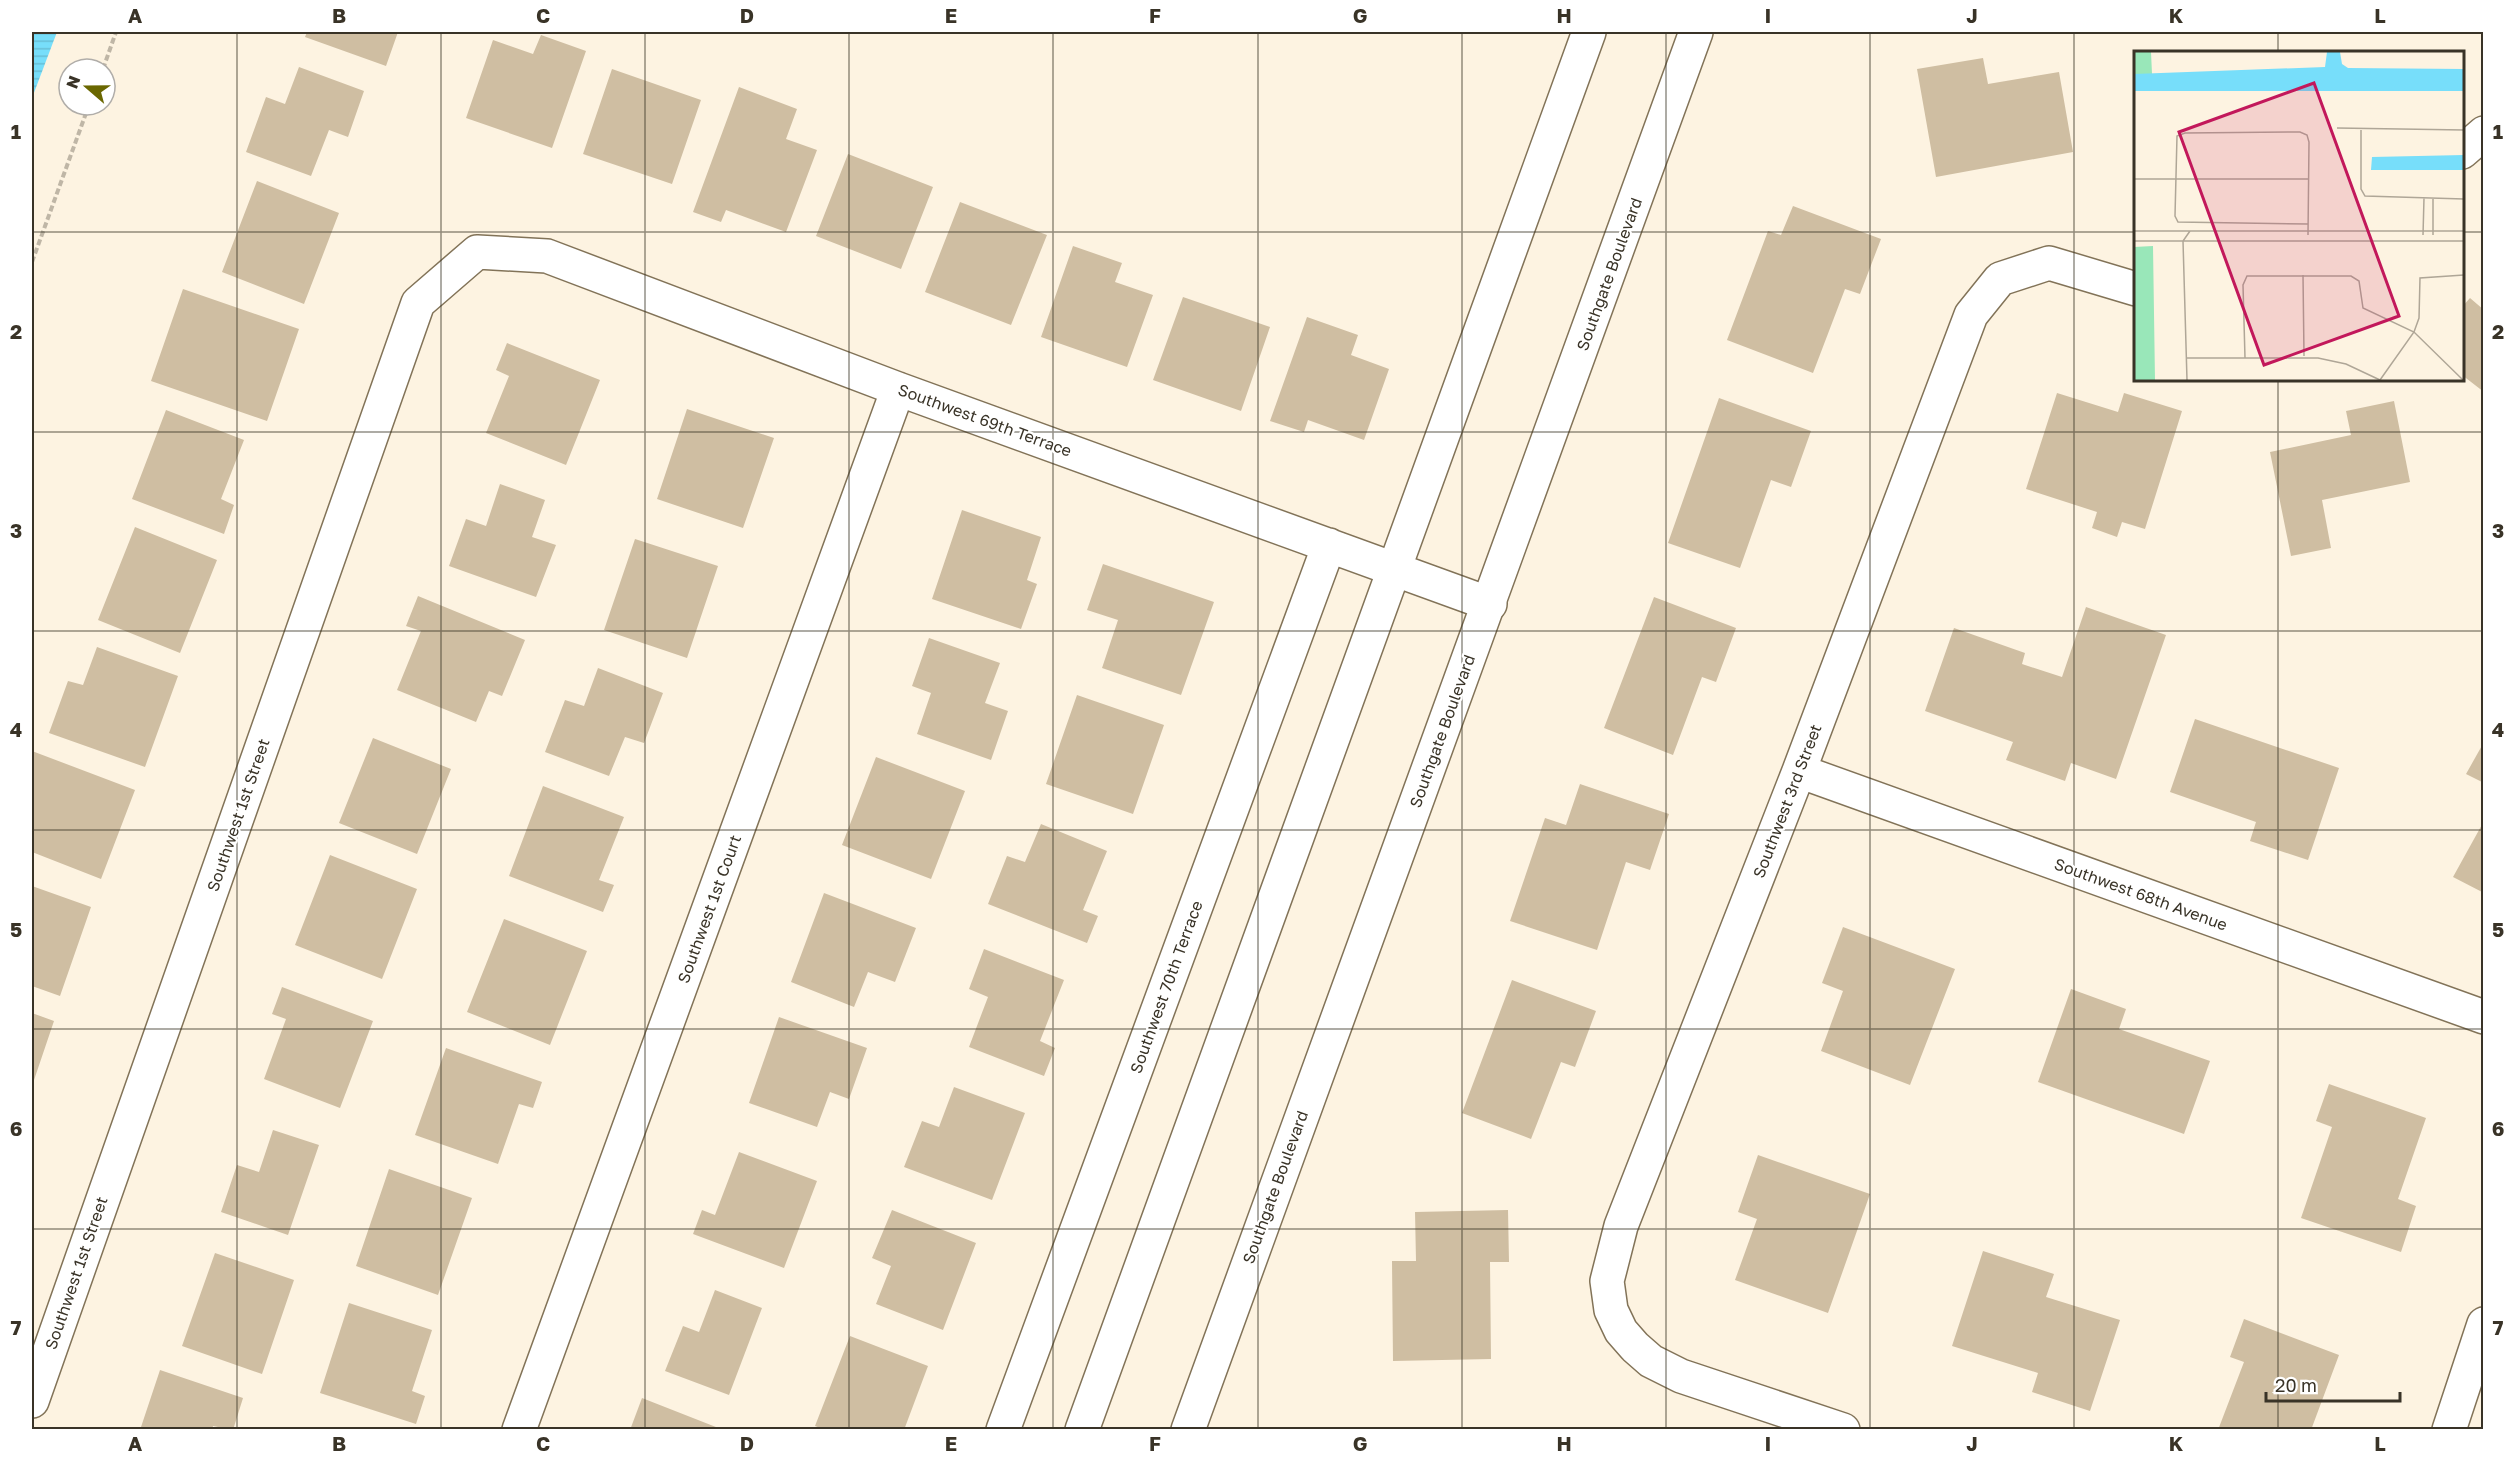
<svg xmlns="http://www.w3.org/2000/svg" width="2515" height="1461" font-family="'Golos Text',sans-serif">
<style>
.water{fill:url(#water-rules)}
.building{fill:#cfbea2}
.lines{fill:none;stroke-linecap:round;stroke-linejoin:round}
.minor-casing{stroke:#827358;stroke-width:36}
.secondary-casing{stroke:#827358;stroke-width:36}
.path{stroke:#bfb6a6;stroke-width:4;stroke-dasharray:6 3;stroke-linecap:butt}
.minor{stroke:#fff;stroke-width:33}
.secondary{stroke:#fff;stroke-width:33}
.grid{fill:none;stroke:#393327;stroke-width:1.5;stroke-opacity:0.55}
.labels{text-anchor:middle;dominant-baseline:central;stroke-width:4.5;stroke-linejoin:round;paint-order:stroke}
.street-label{font-size:16px;fill:#393327;stroke:#fff}
.inset-road{fill:none;stroke:#afa697;stroke-width:1.5}
.view{fill:#c2185b;fill-opacity:0.15;stroke:#c2185b;stroke-width:3}
.inset-edge{fill:none;stroke:#393327;stroke-width:3}
.neatline{fill:none;stroke:#393327;stroke-width:2}
.grid-label{font-size:20px;text-anchor:middle;font-weight:bold;fill:#393327}
</style>
<defs>
<pattern id="water-rules" width="6" height="5" patternUnits="userSpaceOnUse" patternTransform="scale(1.5)"><rect width="6" height="5" fill="#77defa"/><path d="M0 2.5h6" fill="none" stroke="#68bfd6"/></pattern>
</defs>
<rect width="100%" height="100%" fill="#fdf3e1"/>
<path class="water" d="M32 32H57L32 98Z"/>
<path class="building" d="M307 32H398L386 66 305 37Z
M541 35 586 51 552 148 466 118 493 40 533 54Z
M1983 58 1988 84 2059 72 2073 152 1936 177 1917 69Z
M299 67 364 91 348 137 329 130 311 176 246 152 266 97 285 104Z
M612 69 701 100 672 184 583 154Z
M739 87 797 109 786 139 817 150 786 232 726 210 721 222 693 212Z
M848 154 933 187 901 269 816 236Z
M257 181 339 213 304 304 222 272Z
M960 202 1047 235 1011 325 925 292Z
M1793 206 1881 239 1860 294 1845 289 1813 373 1727 340 1768 231 1781 235Z
M1073 246 1122 263 1115 282 1153 295 1127 367 1041 337Z
M183 289 299 329 267 421 151 381Z
M1183 297 1270 327 1241 411 1153 380Z
M2470 298 2484 310V392L2462 375V307Z
M1307 317 1358 335 1351 355 1389 369 1364 440 1308 420 1304 432 1270 421Z
M507 343 600 380 566 465 486 433 509 376 496 370Z
M2057 393 2118 412 2124 393 2182 411 2145 529 2122 522 2117 537 2092 528 2097 512 2026 489Z
M1719 398 1811 431 1791 487 1771 480 1740 568 1668 543Z
M2394 401 2410 482 2322 500 2331 548 2291 556 2270 452 2351 435 2346 411Z
M687 409 774 438 743 528 657 499Z
M166 410 244 440 221 499 234 505 224 534 132 499Z
M500 484 545 500 532 537 556 545 536 597 449 566 466 519 486 526Z
M962 510 1041 537 1027 580 1037 584 1021 629 932 599Z
M135 527 217 560 180 653 98 620Z
M635 539 718 566 687 658 604 630Z
M1103 564 1214 602 1181 695 1102 668 1118 620 1087 610Z
M418 596 525 640 502 696 489 691 476 722 397 690 421 631 406 626Z
M1654 597 1736 628 1716 682 1702 677 1673 755 1604 728Z
M2086 607 2166 635 2116 779 2071 763 2065 781 2006 760 2013 742 1925 711 1954 628 2025 653 2022 664 2062 677Z
M929 638 1000 663 985 703 1008 711 991 760 917 734 931 693 912 686Z
M97 647 178 676 145 767 49 733 68 681 83 685Z
M598 668 663 693 644 743 625 737 609 776 545 752 565 700 584 706Z
M1077 695 1164 725 1133 814 1046 784Z
M2195 719 2339 768 2308 860 2250 841 2256 822 2170 792Z
M373 738 451 769 417 854 339 823Z
M2484 742V783L2466 774Z
M32 751 135 790 101 879 32 852Z
M876 757 965 791 931 879 842 845Z
M1580 784 1669 814 1650 870 1626 862 1597 950 1510 921 1545 818 1566 825Z
M543 786 624 817 599 880 614 885 603 912 509 876Z
M2484 821V893L2453 877Z
M1041 824 1107 851 1083 910 1098 916 1087 943 988 904 1007 856 1025 862Z
M330 855 417 889 382 979 295 945Z
M32 886 91 907 60 996 32 986Z
M824 893 916 928 895 982 868 972 854 1007 791 982Z
M504 919 587 951 550 1045 467 1012Z
M1843 927 1955 969 1910 1085 1821 1051 1843 991 1822 983Z
M984 949 1064 980 1040 1041 1055 1048 1044 1076 969 1047 988 997 969 989Z
M1512 980 1596 1011 1575 1067 1561 1062 1531 1139 1462 1113Z
M282 987 373 1021 340 1108 264 1079 286 1019 272 1014Z
M2071 989 2126 1009 2119 1029 2210 1061 2184 1134 2038 1082Z
M32 1013 54 1021 32 1086Z
M779 1017 867 1048 849 1099 830 1092 817 1127 749 1103Z
M446 1048 542 1082 533 1108 519 1104 498 1164 415 1135Z
M2329 1084 2426 1118 2398 1199 2416 1206 2401 1252 2301 1218 2332 1127 2316 1121Z
M954 1087 1025 1113 992 1200 904 1167 922 1121 939 1127Z
M273 1130 319 1145 288 1235 221 1212 237 1165 259 1172Z
M739 1152 817 1181 784 1268 693 1234 702 1210 715 1215Z
M1758 1155 1870 1194 1828 1313 1735 1280 1757 1219 1738 1212Z
M389 1169 472 1198 438 1295 356 1266Z
M892 1210 976 1243 943 1330 876 1304 891 1266 872 1258Z
M1508 1210 1509 1262H1490L1491 1359 1393 1361 1392 1261H1416L1415 1212Z
M1983 1251 2054 1274 2046 1297 2120 1320 2090 1411 2032 1392 2038 1373 1952 1346Z
M215 1253 294 1280 262 1374 182 1346Z
M715 1290 762 1308 729 1395 665 1371 683 1326 699 1332Z
M349 1303 432 1330 412 1391 425 1396 416 1424 320 1393Z
M2244 1319 2339 1355 2311 1430H2218L2244 1362 2230 1357Z
M850 1336 928 1366 904 1430H826L815 1426Z
M160 1370 243 1398 233 1430 213 1426 212 1430H140Z
M642 1398 721 1429V1430H630Z"/>
<g class="lines">
<g class="minor-casing">
<path id="minor" d="M2462 152 2484 133
M1799 771 2484 1017
M32 1401 418 303 477 252 547 256 898 389 1490 604
M519 1430 898 389
M1003 1430 1329 545
M1843 1430 1681 1376 1651 1361 1635 1347 1621 1331 1611 1310 1607 1281 1621 1226 1799 771 1971 315 2000 279 2049 263 2136 289
M2449 1430 2484 1324"/>
</g>
<g class="secondary-casing">
<path id="secondary" d="M1082 1430 1589 32
M1188 1430C1356 963 1528 498 1696 32"/>
</g>
<path class="path" d="M103 69 116 32
M32 262 89 105"/>
<use href="#minor" class="minor"/>
<use href="#secondary" class="secondary"/>
</g>
<path class="grid" d="M237 32V1430M441 32V1430M645 32V1430M849 32V1430M1053 32V1430M1258 32V1430M1462 32V1430M1666 32V1430M1870 32V1430M2074 32V1430M2278 32V52M32 232H2136M2462 232H2484M2278 380V1430M32 432H2484M32 631H2484M32 830H2484M32 1029H2484M32 1229H2484"/>
<g class="labels">
<g class="street-label">
<text transform="translate(1609 274) rotate(-70)">Southgate Boulevard</text>
<text transform="translate(985 420) rotate(20)">Southwest 69th Terrace</text>
<text transform="translate(1442 731) rotate(-70)">Southgate Boulevard</text>
<text transform="translate(1787 801) rotate(-69)">Southwest 3rd Street</text>
<text transform="translate(238 815) rotate(-71)">Southwest 1st Street</text>
<text transform="translate(2141 894) rotate(20)">Southwest 68th Avenue</text>
<text transform="translate(709 909) rotate(-70)">Southwest 1st Court</text>
<text transform="translate(1166 987) rotate(-70)">Southwest 70th Terrace</text>
<text transform="translate(1275 1187) rotate(-70)">Southgate Boulevard</text>
<text transform="translate(76 1273) rotate(-71)">Southwest 1st Street</text>
</g>
</g>
<g transform="translate(2134 51)">
<rect width="330" height="330" fill="#fdf3e1"/>
<path d="M0 1H17L18 23H0ZM19 195 21 329H0V196Z" fill="#99e7b9"/>
<path d="M193 1H206L208 13 214 17 330 18V40H0V23L191 16ZM330 104V119H237L238 106Z" fill="#77defa"/>
<path class="inset-road" d="M203 77 330 79M227 79V138L231 145 330 148M0 128H174M0 180H330M174 184 175 91 173 84 166 81 51 82 43 85 41 165 44 171 174 173M289 184 290 147M299 184V147M0 190H330M169 224 170 305M52 307H184L212 313 246 329M111 307 109 234 113 225H217L225 230 229 257 280 281 329 329M53 329 49 190 56 180M246 329 280 281 285 267 286 227 330 224"/>
<path class="view" d="M180 32 265 265 130 314 45 81Z"/>
<rect width="330" height="330" class="inset-edge"/>
</g>
<rect width="2515" height="1461" fill="none" stroke="#ffffff" stroke-width="66"/>
<g transform="translate(87 87) rotate(290)"><circle r="28" fill="#ffffff" stroke="#b0ada9" stroke-width="1.5"/>
<path d="M0-4.5L10 22L0 15L-10 22Z" fill="#6a6700"/>
<text y="-9" font-size="16" font-weight="bold" text-anchor="middle" fill="#393327">N</text>
</g>
<path d="M2266 1392v9h134v-9" fill="none" stroke="#393327" stroke-width="3"/>
<text x="2275" y="1392" font-size="18" fill="#393327" stroke="#ffffff" stroke-width="4.5" paint-order="stroke">20 m</text>
<rect x="33" y="33" width="2449" height="1395" class="neatline"/>
<g class="grid-label">
<text x="135" y="23">A</text>
<text x="339" y="23">B</text>
<text x="543" y="23">C</text>
<text x="747" y="23">D</text>
<text x="951" y="23">E</text>
<text x="1155" y="23">F</text>
<text x="1360" y="23">G</text>
<text x="1564" y="23">H</text>
<text x="1768" y="23">I</text>
<text x="1972" y="23">J</text>
<text x="2176" y="23">K</text>
<text x="2380" y="23">L</text>
<text x="16" y="139">1</text>
<text x="2498" y="139">1</text>
<text x="16" y="339">2</text>
<text x="2498" y="339">2</text>
<text x="16" y="538">3</text>
<text x="2498" y="538">3</text>
<text x="16" y="737">4</text>
<text x="2498" y="737">4</text>
<text x="16" y="937">5</text>
<text x="2498" y="937">5</text>
<text x="16" y="1136">6</text>
<text x="2498" y="1136">6</text>
<text x="16" y="1335">7</text>
<text x="2498" y="1335">7</text>
<text x="135" y="1451">A</text>
<text x="339" y="1451">B</text>
<text x="543" y="1451">C</text>
<text x="747" y="1451">D</text>
<text x="951" y="1451">E</text>
<text x="1155" y="1451">F</text>
<text x="1360" y="1451">G</text>
<text x="1564" y="1451">H</text>
<text x="1768" y="1451">I</text>
<text x="1972" y="1451">J</text>
<text x="2176" y="1451">K</text>
<text x="2380" y="1451">L</text>
</g>
</svg>
